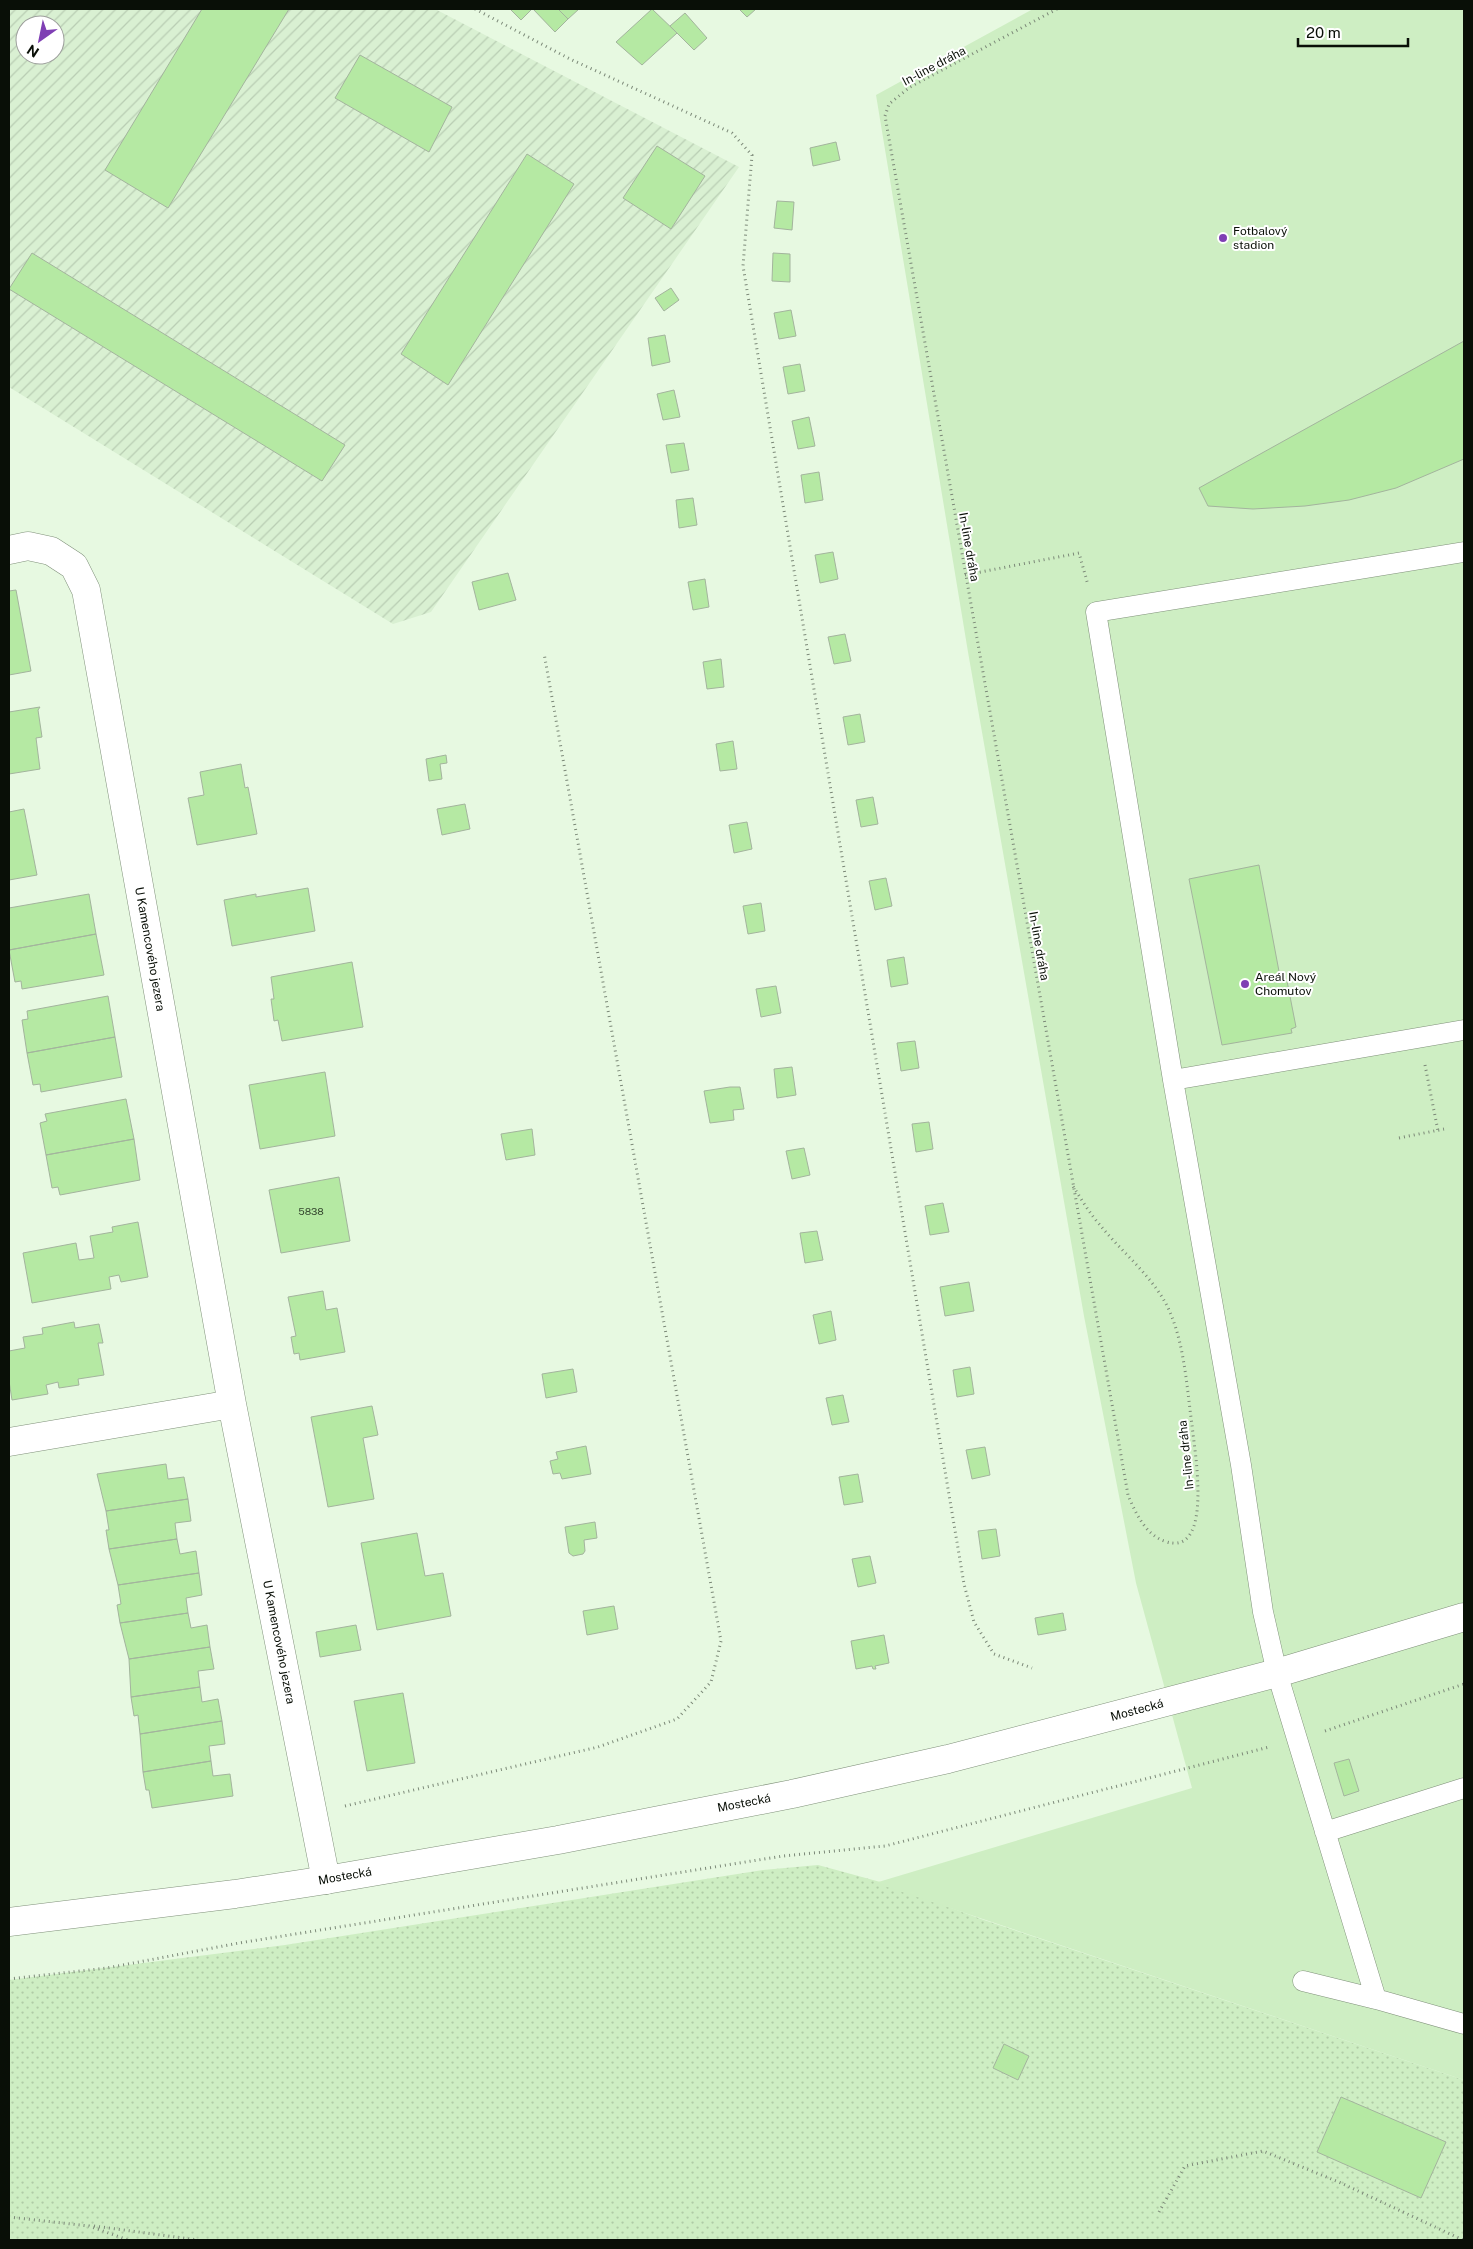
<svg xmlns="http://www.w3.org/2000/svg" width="1473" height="2249" font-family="'Public Sans',sans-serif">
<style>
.industrial{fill:url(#industrial-furrows);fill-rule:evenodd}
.grass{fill:url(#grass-dots)}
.garden{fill:#ceeec3}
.building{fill:#b5e9a3;stroke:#a3b49d}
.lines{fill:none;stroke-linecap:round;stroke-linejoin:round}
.service-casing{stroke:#80917b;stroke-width:21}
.minor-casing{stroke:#80917b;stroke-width:29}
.tertiary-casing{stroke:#80917b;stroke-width:29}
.path{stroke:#7c8978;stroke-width:3;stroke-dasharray:1 4;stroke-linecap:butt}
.service{stroke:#fff;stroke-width:20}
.minor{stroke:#fff;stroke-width:28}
.tertiary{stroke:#fff;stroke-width:28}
.poi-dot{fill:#7f3fb4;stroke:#fff;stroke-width:2}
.labels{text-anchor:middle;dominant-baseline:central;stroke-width:4;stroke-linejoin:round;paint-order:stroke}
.number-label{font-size:10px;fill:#34462e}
.street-label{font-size:12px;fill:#090f07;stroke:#fff}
.poi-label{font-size:12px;fill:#090f07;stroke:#fff;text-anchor:start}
</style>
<defs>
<pattern id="industrial-furrows" width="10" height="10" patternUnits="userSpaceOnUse" patternTransform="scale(1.25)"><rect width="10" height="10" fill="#d9f0d2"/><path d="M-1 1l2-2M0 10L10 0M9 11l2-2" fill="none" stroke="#b9cdb3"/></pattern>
<pattern id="grass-dots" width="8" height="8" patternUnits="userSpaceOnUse" patternTransform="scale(1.25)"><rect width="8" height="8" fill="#ceeec3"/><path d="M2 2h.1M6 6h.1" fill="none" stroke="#b0cba6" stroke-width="1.8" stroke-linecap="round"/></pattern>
</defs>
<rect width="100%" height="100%" fill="#e7f9e1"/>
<path class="industrial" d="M9 9H435L739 167 431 612 393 624 9 387ZM25 25H55V55H25Z"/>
<path class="grass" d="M818 1865 884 1883 981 1919 1464 2080V2240H9V1980L285 1945 763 1870Z"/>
<path class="garden" d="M1033 9H1464V2080L875 1883 1192 1788 1136 1583 1084 1316 968 652 876 95Z"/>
<path class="building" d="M202 9H289L168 208 105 170Z
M510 9H532L521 20Z
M533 9H558L568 19 555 32Z
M558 9H579L568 19Z
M652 9 677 33 642 65 616 42Z
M739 9H756L747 17Z
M685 13 707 38 694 50 670 26Z
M360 55 452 107 429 152 335 98Z
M836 142 840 160 813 166 810 148Z
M657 146 705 176 671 229 623 198Z
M527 154 574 184 448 385 401 354Z
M777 201 794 202 792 230 774 228Z
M32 253 345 445 322 481 9 289Z
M773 253 790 254V282L772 281Z
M671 288 679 300 664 311 655 298Z
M791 310 796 336 779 339 774 313Z
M665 335 670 362 652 366 648 338Z
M1464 341V459L1396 488 1349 500 1305 506 1253 509 1208 506 1199 488Z
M800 364 805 391 788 394 783 367Z
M674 390 680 417 663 420 657 394Z
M809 417 815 446 798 449 792 421Z
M684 443 689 470 671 473 666 445Z
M819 472 823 500 805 503 801 475Z
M693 498 697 525 679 528 676 500Z
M833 552 838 579 820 583 815 555Z
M508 573 516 600 479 610 472 582Z
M705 579 709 607 693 610 688 582Z
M16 590 31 671 9 675V591Z
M845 634 851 661 834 664 828 637Z
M721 659 724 687 707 689 703 662Z
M40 707 38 710 42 737 36 738 40 769 9 774V712Z
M860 714 865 742 848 745 843 717Z
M733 741 737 769 720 771 716 744Z
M446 755 447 763 440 764 442 779 429 781 426 759Z
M241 764 245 788 248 787 257 834 197 845 188 798 204 795 200 772Z
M873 797 878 824 861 827 856 800Z
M465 804 470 829 442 835 437 809Z
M24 809 37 875 9 880V812Z
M747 822 752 849 734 853 729 825Z
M1259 865 1281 982 1287 981 1296 1027 1291 1029 1292 1033 1222 1045 1189 879Z
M886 878 892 906 875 910 869 881Z
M308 888 315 931 232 946 224 900 256 894V897Z
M89 894 96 934 9 950V908Z
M761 903 765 931 748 934 743 906Z
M96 934 104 975 22 989 21 981 15 982 9 950Z
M904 957 908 984 891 987 887 960Z
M352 962 363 1027 282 1041 278 1020 274 1021 271 999H274L271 977Z
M776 986 781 1013 761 1017 756 989Z
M108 996 115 1037 27 1053 22 1020 28 1019 27 1011Z
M115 1037 122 1077 41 1092 40 1084 33 1085 27 1053Z
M915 1041 919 1068 901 1071 897 1043Z
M792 1067 796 1095 777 1098 774 1069Z
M325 1072 335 1136 260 1149 249 1085Z
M730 1087H740L744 1109 733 1110 734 1120 710 1123 704 1091Z
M126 1099 134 1139 46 1155 40 1123 47 1121 45 1114Z
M929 1122 933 1149 916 1152 912 1124Z
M532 1129 535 1155 506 1160 501 1134Z
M134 1139 140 1180 60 1195 58 1187 52 1188 46 1155Z
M804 1148 810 1175 792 1179 786 1151Z
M339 1177 350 1241 281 1253 269 1190Z
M943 1203 949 1232 930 1235 925 1206Z
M138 1222 148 1277 121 1282 119 1275 109 1277 111 1289 32 1303 23 1253 76 1243 79 1260 94 1258 90 1236 113 1232 112 1227Z
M817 1231 823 1260 805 1263 800 1233Z
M969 1282 974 1311 945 1316 940 1287Z
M323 1291 326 1310 337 1308 345 1352 300 1360 299 1353 294 1354 291 1337 296 1336 288 1297Z
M831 1311 836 1340 819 1344 813 1315Z
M74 1322 75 1328 99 1324 103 1343H98L104 1375 78 1379 79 1385 59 1388 58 1382 46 1385 48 1394 12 1400 9 1381V1351L25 1348 23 1337 43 1334 42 1328Z
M970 1367 974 1394 957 1397 953 1370Z
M573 1369 577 1392 546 1398 542 1374Z
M843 1395 849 1422 832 1425 826 1398Z
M372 1406 378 1435 363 1438 374 1499 328 1507 311 1417Z
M586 1446 591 1474 562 1479 560 1473 553 1474 550 1461 558 1459 556 1452Z
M985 1447 990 1475 972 1479 966 1450Z
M166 1464 168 1479 184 1477 188 1499 106 1511 97 1474Z
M858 1474 863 1502 844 1505 839 1477Z
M188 1499 191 1521 175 1523 177 1539 109 1549 106 1530H109L106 1511Z
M595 1522 597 1538 584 1540 585 1551 583 1554 573 1556 569 1553 565 1527Z
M996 1529 1000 1556 982 1559 978 1531Z
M417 1533 425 1576 443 1573 451 1616 377 1630 361 1543Z
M177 1539 180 1554 196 1551 199 1573 118 1585 109 1549Z
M870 1556 876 1583 858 1587 852 1559Z
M199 1573 202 1595 186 1598 188 1613 120 1623 117 1605 121 1604 118 1585Z
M614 1606 618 1629 587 1635 583 1611Z
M188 1613 191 1628 207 1625 210 1647 129 1659 120 1623Z
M1063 1613 1066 1630 1038 1635 1035 1618Z
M356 1625 361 1650 320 1657 316 1632Z
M884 1635 889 1663 875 1666 876 1669H873L872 1666 856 1669 851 1641Z
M210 1647 214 1669 198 1671 200 1687 131 1697 129 1659Z
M200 1687 202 1702 218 1699 222 1721 140 1734 138 1715 134 1716 131 1697Z
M403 1693 415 1763 367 1771 354 1701Z
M222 1721 225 1744 209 1746 211 1761 143 1772 140 1734Z
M1349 1759 1359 1791 1344 1796 1334 1763Z
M211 1761 213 1776 230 1774 233 1796 152 1808 149 1790H146L143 1772Z
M1004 2044 1029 2056 1018 2080 993 2068Z
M1341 2097 1446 2142 1421 2198 1317 2152Z"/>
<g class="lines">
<g class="service-casing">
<path id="service" d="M1464 552 1096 612 1173 1080 1464 1030
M1173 1080 1241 1465 1263 1612 1277 1673 1376 1999 1464 2024
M1325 1832 1464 1788
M1303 1981 1376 1999"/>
</g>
<g class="minor-casing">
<path id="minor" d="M9 550 28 546 51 551 74 566 86 590 232 1404 326 1880
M9 1442 232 1404"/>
</g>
<g class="tertiary-casing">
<path id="tertiary" d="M9 1922 235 1894 326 1880 558 1840 792 1794 948 1759 1277 1673 1464 1617"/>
</g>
<path class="path" d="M475 9 570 59 732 133 752 155 743 266 964 1584 974 1622 994 1654 1032 1668
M1057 9 910 87 889 104 885 116 1128 1495C1135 1512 1145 1534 1164 1541 1215 1560 1194 1448 1192 1425 1187 1389 1185 1351 1172 1317 1158 1280 1124 1255 1100 1225 1089 1213 1081 1198 1072 1185
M965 575 1079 553 1088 585
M1425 1065 1438 1131
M1399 1138 1444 1129
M1325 1731 1464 1684
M345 1806 598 1747 677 1719 711 1682 721 1641 544 653
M9 1979 107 1968 239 1943 783 1856 885 1846 1269 1747
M1159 2212 1185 2166 1263 2151 1341 2183 1463 2240
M9 2217 89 2226 128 2240
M94 2226 198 2240"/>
<use href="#service" class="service"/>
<use href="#minor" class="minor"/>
<use href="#tertiary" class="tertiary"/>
</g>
<g class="poi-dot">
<circle cx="1223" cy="238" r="5"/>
<circle cx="1245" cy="984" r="5"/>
</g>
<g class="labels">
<g class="number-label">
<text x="311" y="1211">5838</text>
</g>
<g class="street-label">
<text transform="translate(934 66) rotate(-28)">In-line dráha</text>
<text transform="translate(969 547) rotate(80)">In-line dráha</text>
<text transform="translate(1039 946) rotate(80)">In-line dráha</text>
<text transform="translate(150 949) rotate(80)">U Kamencového jezera</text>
<text transform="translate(1186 1455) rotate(-96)">In-line dráha</text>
<text transform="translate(279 1642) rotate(79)">U Kamencového jezera</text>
<text transform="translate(1137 1710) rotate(-15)">Mostecká</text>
<text transform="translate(744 1803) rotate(-11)">Mostecká</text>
<text transform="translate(345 1876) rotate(-10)">Mostecká</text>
</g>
<g class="poi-label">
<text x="1233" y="231">Fotbalový<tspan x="1233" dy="14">stadion</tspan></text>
<text x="1255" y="977">Areál Nový<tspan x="1255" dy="14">Chomutov</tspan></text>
</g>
</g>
<rect width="1473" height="2249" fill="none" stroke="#090f07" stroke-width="20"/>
<g transform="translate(40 40) rotate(213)"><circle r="24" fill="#ffffff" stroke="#9d9f9c"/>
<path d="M0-4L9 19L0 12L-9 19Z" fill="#7f3fb4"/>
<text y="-8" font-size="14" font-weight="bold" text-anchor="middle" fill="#090f07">N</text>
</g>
<path d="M1298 38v8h110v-8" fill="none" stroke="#090f07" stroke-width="2.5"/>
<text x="1306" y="38" font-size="15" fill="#090f07" stroke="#ffffff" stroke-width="4" paint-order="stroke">20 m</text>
</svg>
